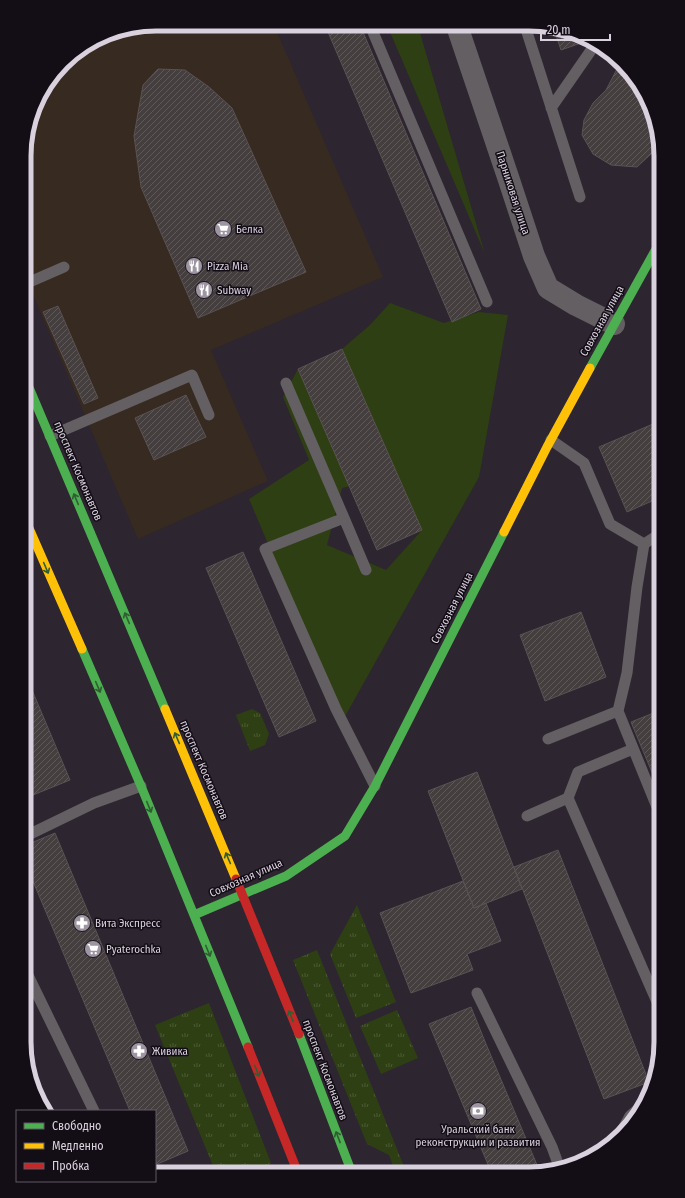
<svg xmlns="http://www.w3.org/2000/svg" width="685" height="1198" font-family="'Fira Sans Condensed',sans-serif">
<style>
.commercial{fill:#372a20}
.grass{fill:url(#grass-tufts)}
.park{fill:#2e3f13}
.building{fill:url(#building-hatch);stroke:#5a5253}
.lines{fill:none;stroke-linecap:round;stroke-linejoin:round}
.lane{stroke:#645f63;stroke-width:11}
.street{stroke:#645f63;stroke-width:22}
.fast{stroke:#4caf50;stroke-width:9}
.slow{stroke:#ffc107;stroke-width:9}
.jam{stroke:#c62828;stroke-width:9}
.oneway{stroke:#305e33}
.labels{text-anchor:middle;dominant-baseline:central;stroke-width:3;stroke-linejoin:round;paint-order:stroke}
.street-label{font-size:11px;fill:#dad1de;stroke:#130d16}
.poi-label{font-size:11px;fill:#dad1de;stroke:#130d16;text-anchor:start}
.rim{fill:none;stroke:#dad1de;stroke-width:5}
</style>
<defs>
<pattern id="grass-tufts" width="24" height="20" patternUnits="userSpaceOnUse"><rect width="24" height="20" fill="#2e3f13"/><path d="M3 7l-1-3M5 7V3M7 7l1-3M15 17l-1-3M17 17v-4M19 17l1-3" fill="none" stroke="#4c5a35"/></pattern>
<pattern id="building-hatch" width="6" height="6" patternUnits="userSpaceOnUse"><rect width="6" height="6" fill="#453e3f"/><path d="M-1 1l2-2M0 6l6-6M5 7l2-2" fill="none" stroke="#5f595a"/></pattern>
</defs>
<rect width="100%" height="100%" fill="#2d2530"/>
<path class="commercial" d="M156 24 274 25 383 277 211 350 268 481 138 539 25 276V139L38 97 69 57 105 34Z"/>
<path class="grass" d="M252 709 260 713 269 734 265 745 250 751 236 715Z
M357 905 396 1002 356 1018 330 954Z
M317 950 407 1174H388L395 1171 389 1155 367 1144 293 960Z
M209 1003 271 1163 257 1173H216L155 1025Z
M397 1010 418 1058 381 1074 360 1026Z"/>
<path class="park" d="M387 25 418 26 485 254Z
M390 303 444 323 479 312 508 315 479 477 343 720 249 499 309 460 283 397 298 369 350 486 342 488 327 545 386 570 422 530 342 349 370 325Z"/>
<path class="building" d="M325 25H360L481 309 452 322Z
M553 26H555L584 42 561 50Z
M618 67 626 72 654 113 659 141 653 152 637 167 611 165 593 154 582 135 584 120 593 103 606 90Z
M158 69 185 70 209 87 232 108 306 272 198 318 141 187 134 136 143 85Z
M58 306 98 398 84 404 43 312Z
M342 349 422 530 377 550 298 369Z
M186 395 206 437 154 460 135 418Z
M660 421 661 424V497L627 512 599 447Z
M243 552 316 721 279 737 206 568Z
M581 612 606 677 545 701 520 635Z
M24 671 70 780 28 797 24 789Z
M661 710V794L631 722Z
M477 772 522 889 474 908 428 791Z
M55 833 188 1151 155 1165V1111H130L24 860V846Z
M558 850 649 1082 604 1099 514 867Z
M463 881 474 908 486 903 501 941 467 954 473 970 411 993 380 913Z
M471 1007 486 1044 540 1172 529 1174H492L429 1024Z"/>
<g class="lines">
<path class="lane" d="M370 25 487 302
M525 26 580 197
M551 108 594 46
M25 284 64 267
M286 383 344 518 265 549 336 709 375 786
M50 436 192 375 209 415
M551 440 584 463 610 524 644 544 637 587 627 673 618 711 661 817
M344 518 366 570
M644 544 661 533
M548 739 618 711
M568 798 578 772 633 749
M527 816 568 798 661 1011
M24 837 94 803 141 786
M24 967 94 1111
M477 993 552 1147 560 1169
M618 1138 630 1116 645 1103"/>
<path class="street" d="M457 26 508 177 534 256 548 288 576 305 614 324"/>
<path class="fast" d="M590 368 661 240
M25 378 165 709
M82 649 141 786 248 1047
M194 915 286 876 345 836 375 786 504 532
M299 1034 352 1173"/>
<path class="slow" d="M25 519 82 649
M504 532 547 447 590 368
M165 709 236 879"/>
<path class="jam" d="M236 879 299 1034
M248 1047 298 1173"/>
</g>
<defs><path id="oneway-shaft" d="M-6 0H5M1.5-3L5.5 0L1.5 3" fill="none" stroke-width="1.6" stroke-linecap="round" stroke-linejoin="round"/></defs>
<g class="oneway">
<use href="#oneway-shaft" transform="translate(76 499) rotate(-113)"/>
<use href="#oneway-shaft" transform="translate(46 568) rotate(67)"/>
<use href="#oneway-shaft" transform="translate(127 618) rotate(-113)"/>
<use href="#oneway-shaft" transform="translate(98 687) rotate(67)"/>
<use href="#oneway-shaft" transform="translate(177 738) rotate(-113)"/>
<use href="#oneway-shaft" transform="translate(149 807) rotate(68)"/>
<use href="#oneway-shaft" transform="translate(228 858) rotate(-113)"/>
<use href="#oneway-shaft" transform="translate(208 951) rotate(68)"/>
<use href="#oneway-shaft" transform="translate(291 1016) rotate(-111)"/>
<use href="#oneway-shaft" transform="translate(257 1071) rotate(68)"/>
<use href="#oneway-shaft" transform="translate(338 1137) rotate(-111)"/>
</g>
<defs>
<g id="supermarket-disc" transform="scale(0.9)"><circle r="9.5" fill="#9d95a1" stroke="#130d16"/><path d="M-6-5.5h2.5l.6 2H6L4.5 2H-2.5L-4.4-4H-6ZM-1.5 3.2a1.3 1.3 0 1 0 .1 0ZM3 3.2a1.3 1.3 0 1 0 .1 0Z" fill="#fff"/></g>
<g id="restaurant-disc" transform="scale(0.9)"><circle r="9.5" fill="#9d95a1" stroke="#130d16"/><path d="M-5-6h1v4h1v-4h1v4h1v-4h1v5L-1.5 .5V6h-2V.5L-5-1ZM5-6V6H3V1.5H1.5Q1.5-4 5-6Z" fill="#fff"/></g>
<g id="pharmacy-disc" transform="scale(0.9)"><circle r="9.5" fill="#9d95a1" stroke="#130d16"/><path d="M-2-6h4v4h4v4h-4v4h-4v-4h-4v-4h4Z" fill="#fff"/></g>
<g id="bank-disc" transform="scale(0.9)"><circle r="9.5" fill="#9d95a1" stroke="#130d16"/><path d="M-6-4H6V4H-6ZM0-2.3a2.3 2.3 0 1 0 0 4.6a2.3 2.3 0 1 0 0-4.6Z" fill="#fff"/></g>
</defs>
<g fill-rule="evenodd">
<use href="#supermarket-disc" x="223" y="229"/>
<use href="#restaurant-disc" x="194" y="266"/>
<use href="#restaurant-disc" x="204" y="290"/>
<use href="#pharmacy-disc" x="82" y="923"/>
<use href="#supermarket-disc" x="93" y="949"/>
<use href="#pharmacy-disc" x="139" y="1051"/>
<use href="#bank-disc" x="478" y="1111"/>
</g>
<g class="labels">
<g class="street-label">
<text transform="translate(513 193) rotate(72)">Парниковая улица</text>
<text transform="translate(602 321) rotate(-61)">Совхозная улица</text>
<text transform="translate(78 471) rotate(67)">проспект Космонавтов</text>
<text transform="translate(452 608) rotate(-63)">Совхозная улица</text>
<text transform="translate(204 770) rotate(67)">проспект Космонавтов</text>
<text transform="translate(246 878) rotate(-24)">Совхозная улица</text>
<text transform="translate(325 1070) rotate(69)">проспект Космонавтов</text>
</g>
<g class="poi-label">
<text x="236" y="229">Белка</text>
<text x="207" y="266">Pizza Mia</text>
<text x="217" y="290">Subway</text>
<text x="95" y="923">Вита Экспресс</text>
<text x="106" y="949">Pyaterochka</text>
<text x="152" y="1051">Живика</text>
<text x="478" y="1129" text-anchor="middle">Уральский банк<tspan x="478" dy="13">реконструкции и развития</tspan></text>
</g>
</g>
<path d="M0 0H685V1198H0ZM156 31H529A125 125 0 0 1 654 156V1042A125 125 0 0 1 529 1167H156A125 125 0 0 1 31 1042V156A125 125 0 0 1 156 31Z" fill="#130d16" fill-rule="evenodd"/>
<path class="rim" d="M156 31H529A125 125 0 0 1 654 156V1042A125 125 0 0 1 529 1167H156A125 125 0 0 1 31 1042V156A125 125 0 0 1 156 31Z"/>
<rect x="16" y="1110" width="140" height="72" fill="#130d16" stroke="#635b66"/>
<rect x="24" y="1123" width="20" height="6" fill="#4caf50" stroke="#635b66"/>
<text x="52" y="1130" font-size="12" fill="#dad1de">Свободно</text>
<rect x="24" y="1143" width="20" height="6" fill="#ffc107" stroke="#635b66"/>
<text x="52" y="1150" font-size="12" fill="#dad1de">Медленно</text>
<rect x="24" y="1163" width="20" height="6" fill="#c62828" stroke="#635b66"/>
<text x="52" y="1170" font-size="12" fill="#dad1de">Пробка</text>
<path d="M541 34v6h69v-6" fill="none" stroke="#dad1de" stroke-width="2"/>
<text x="547" y="34" font-size="12" fill="#dad1de" stroke="#130d16" stroke-width="3" paint-order="stroke">20 m</text>
</svg>
